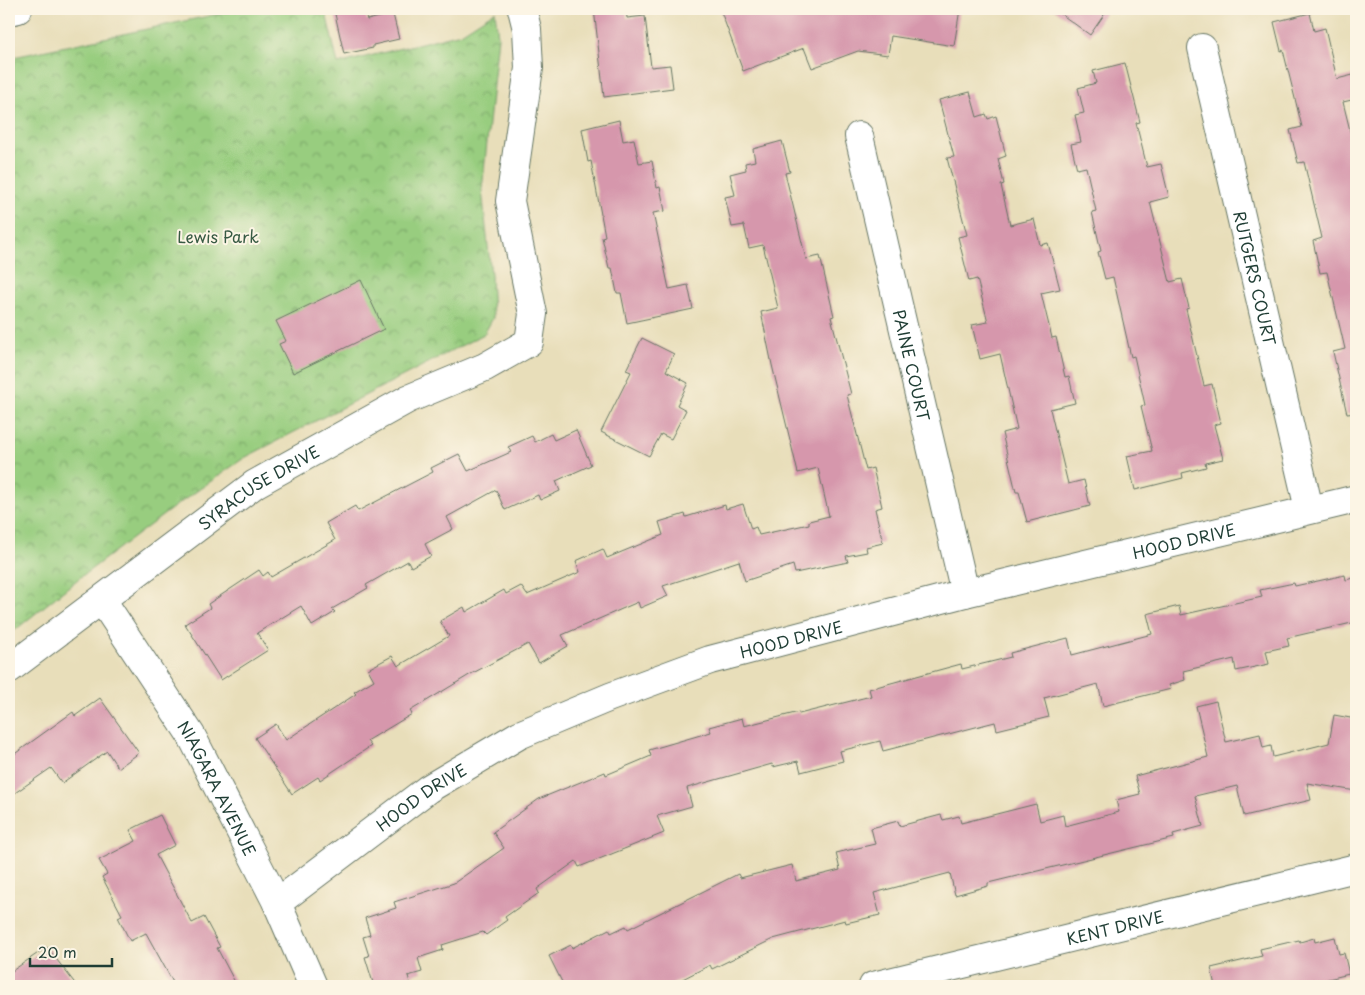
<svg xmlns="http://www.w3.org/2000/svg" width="1365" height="995" font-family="'Playpen Sans',sans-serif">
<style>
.park{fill:url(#park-crowns);stroke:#5c855a}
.building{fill:#d697ac}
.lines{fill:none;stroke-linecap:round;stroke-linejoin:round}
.minor-casing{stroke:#657563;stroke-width:30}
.minor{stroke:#fff;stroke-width:28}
.labels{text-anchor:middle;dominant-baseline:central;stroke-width:4;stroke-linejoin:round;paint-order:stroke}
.park-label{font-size:16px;fill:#375a43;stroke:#fcf5e5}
.street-label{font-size:16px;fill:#1f3d34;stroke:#fcf5e5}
</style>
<defs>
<pattern id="park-crowns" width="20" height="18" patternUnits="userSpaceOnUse" patternTransform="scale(1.25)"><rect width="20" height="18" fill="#98cd7f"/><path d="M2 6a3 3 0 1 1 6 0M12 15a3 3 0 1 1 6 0" fill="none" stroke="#7ba869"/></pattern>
</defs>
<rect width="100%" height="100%" fill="#fcf5e5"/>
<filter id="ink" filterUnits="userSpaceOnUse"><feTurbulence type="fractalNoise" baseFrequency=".02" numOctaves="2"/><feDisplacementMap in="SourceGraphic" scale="10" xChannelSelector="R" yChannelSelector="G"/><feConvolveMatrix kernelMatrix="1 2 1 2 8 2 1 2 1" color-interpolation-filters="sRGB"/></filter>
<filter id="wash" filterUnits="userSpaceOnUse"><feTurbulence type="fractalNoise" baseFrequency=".0096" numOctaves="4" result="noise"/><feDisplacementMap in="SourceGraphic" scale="20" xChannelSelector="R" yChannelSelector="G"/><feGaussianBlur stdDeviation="1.12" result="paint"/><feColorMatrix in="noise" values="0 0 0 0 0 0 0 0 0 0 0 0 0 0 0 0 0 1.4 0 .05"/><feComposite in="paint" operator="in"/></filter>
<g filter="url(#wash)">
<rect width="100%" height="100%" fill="#e8deba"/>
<path class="park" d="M242 9H325L338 64 461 33 495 11 498 37 482 190 491 274 493 318 484 334 244 458 174 507 78 579 9 635V58Z"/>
<g id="blocks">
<path class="building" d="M355 9H364L367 20 393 14 399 39 373 45V48L344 54 335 14Z
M594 9H626L627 18 645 16 651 67 670 65 673 88 604 97Z
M720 9H960L954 46 891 36 888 55 858 51 812 68 804 48 743 71Z
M1054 9H1108L1090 35Z
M1310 13 1314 31 1325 28 1337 79 1353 75 1356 87V99L1343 102 1356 155V413L1347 414 1333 352 1345 349 1327 272 1320 273 1313 241 1322 238 1304 162 1298 163 1290 130 1302 127 1283 50 1281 51 1274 22Z
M1125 63 1140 122 1136 123 1147 167 1161 164 1169 197 1150 202 1170 282 1182 279 1189 308 1186 309 1204 386 1212 384 1221 423 1214 425 1223 459 1205 463 1206 467 1182 473 1183 478 1135 490 1127 456 1152 451 1141 406 1145 405 1134 356 1131 357 1113 277 1105 279 1098 252 1101 251 1092 212 1096 211 1086 167 1077 169 1071 144 1081 142 1075 115 1084 113 1078 88 1096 83 1093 71Z
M970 92 977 117 986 114 988 119 996 116 1006 156 998 159 1004 184 1001 185 1010 225 1034 219 1040 245 1048 243 1060 289 1041 293 1052 338 1056 337 1065 377 1069 376 1075 403 1050 409 1068 484 1084 480 1090 506 1027 522 1019 492H1016L1002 433 1017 429 1000 354 980 359 972 325 988 322 977 279 969 281 958 237 967 235 947 158 954 157 939 100Z
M619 120 623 141 634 139 639 163 652 161 657 188 660 187 665 211 653 213 669 289 688 285 693 309 627 323 621 293H617L612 268H609L602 237 605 236 591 161 588 162 582 129Z
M782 141 790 172 785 173 806 259 820 256 834 316 831 317 851 394 847 395 866 470 873 468 882 507 875 509 883 543 866 547 867 552 846 556 848 562 795 573 793 565 745 581 739 561 663 586 668 596 640 608 638 602 562 635 568 646 539 663 528 644 471 674 410 711 412 714 367 741 371 746 320 780 318 777 292 794 255 738 276 724 286 740 356 694 354 692 374 680 368 669 392 656 398 666 449 636 440 621 464 607 466 612 504 590 506 594 521 586 527 595 580 572 576 561 603 549 607 558 663 535 659 522 685 514 686 517 725 505 726 509 743 504 751 529 756 527 759 535 809 524V521L829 516 818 468 798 473 772 365 761 312 778 308 763 245 749 248 744 225 732 227 725 197 735 195 730 174 746 170 745 163 755 161 753 149Z
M361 280 384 329 293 373 279 344 286 341 276 321Z
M642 338 674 354 666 371 688 383 677 405 686 410 671 439 661 434 649 456 601 432 631 372 626 370Z
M576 430 591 465 556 481 560 491 540 500 538 495 505 510 496 490 447 517 453 529 425 544 431 556 411 567 408 561 366 585 368 588 332 609 335 612 312 626 301 606 257 633 268 650 221 680 185 624 210 608 208 604 259 570 263 576 268 572 271 577 335 540 326 523 355 506 358 511 433 472 431 468 459 454 468 471 511 452 508 447 532 436 535 442 551 434 554 440Z
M1345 575 1346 580 1356 577V622L1287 638 1289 646 1266 651 1269 664 1236 671 1234 659 1183 671 1185 680 1169 685 1171 689 1103 706 1098 684 1044 698 1049 717 997 730 995 722 883 751 880 741 840 751 843 761 801 772 798 761 773 767 772 764 687 788 692 806 657 816 664 833 579 867 576 861 537 889 539 893 505 917 507 920 486 935 483 932 442 945 443 950 418 958 422 972 408 976 411 986H374L365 957 369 956 363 937 370 935 365 918 396 908 394 902 454 883 504 848 493 832 539 799 605 772 606 775 651 756 649 750 711 732 709 727 742 718 744 726 799 712V714L871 696 869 689 961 664 962 669 1011 657 1010 653 1068 638 1072 655 1152 634 1147 614 1179 606 1181 615 1262 597 1260 590 1294 583 1295 586Z
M100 698 139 753 118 768 107 751 62 783 51 768 9 797V758L73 712 75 716Z
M1216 701 1226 742 1260 734 1263 748 1271 746 1273 757 1329 743 1334 715 1356 719V791L1307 783 1311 800 1244 816 1237 786 1195 796 1203 826 1173 834 1174 838 988 883V886L955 895 950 873 874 893 880 915 846 923 845 920 773 939 712 969 710 965 669 986H564L549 956 571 945 572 948 609 929 611 933 626 926 628 929 738 874 740 878 792 865 796 881 840 870 836 853 875 844 871 828 898 821 900 826 941 815 943 820 959 816 961 823 1036 804 1040 821 1063 815 1065 826 1119 812 1116 800 1140 794 1135 776 1208 757 1196 706Z
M160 815 175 845 156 855 192 923 204 917 220 947 217 948 237 986H175L146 933 130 941 118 917 122 915 102 877 107 874 99 860 136 841 130 830Z
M1335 937 1339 954 1344 953 1349 974 1324 980 1325 986H1215L1211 968 1262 956 1260 949 1299 940 1300 942 1314 938 1315 942Z
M47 947 77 986H9V973Z"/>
</g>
</g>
<g filter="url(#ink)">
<use href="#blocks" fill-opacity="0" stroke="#657563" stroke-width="1"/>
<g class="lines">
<g class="minor-casing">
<g id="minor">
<path d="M9 11 18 9"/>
<path id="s1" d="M1202 48 1309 509"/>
<path id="s2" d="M859 136 965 593"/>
<path id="s3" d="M102 600 191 735 277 903 313 986"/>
<path id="s4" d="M9 669 255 484 408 399 485 367 529 342 533 314 510 201 529 68 527 29 522 9"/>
<path id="s5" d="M277 903 428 789 519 735 610 697 710 660 965 593 1356 499"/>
<path id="s6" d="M873 986 1356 868"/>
</g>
</g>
<use href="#minor" class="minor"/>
</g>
</g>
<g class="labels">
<g class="park-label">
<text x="218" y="236">Lewis Park</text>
</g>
<g class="street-label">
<text stroke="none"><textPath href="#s1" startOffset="236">RUTGERS COURT</textPath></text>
<text stroke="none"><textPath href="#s2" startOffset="235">PAINE COURT</textPath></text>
<text stroke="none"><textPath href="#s4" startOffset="309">SYRACUSE DRIVE</textPath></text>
<text stroke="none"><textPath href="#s5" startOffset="989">HOOD DRIVE</textPath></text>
<text stroke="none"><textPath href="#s5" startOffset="584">HOOD DRIVE</textPath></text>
<text stroke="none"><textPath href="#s3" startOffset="221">NIAGARA AVENUE</textPath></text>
<text stroke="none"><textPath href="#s5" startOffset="179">HOOD DRIVE</textPath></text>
<text stroke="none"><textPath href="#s6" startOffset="249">KENT DRIVE</textPath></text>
</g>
</g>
<rect width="1365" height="995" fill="none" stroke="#fcf5e5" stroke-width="30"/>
<path d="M30 958v8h82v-8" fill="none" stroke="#1f3d34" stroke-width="2.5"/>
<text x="38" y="958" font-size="15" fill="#1f3d34" stroke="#fcf5e5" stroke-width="4" paint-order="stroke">20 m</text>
</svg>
